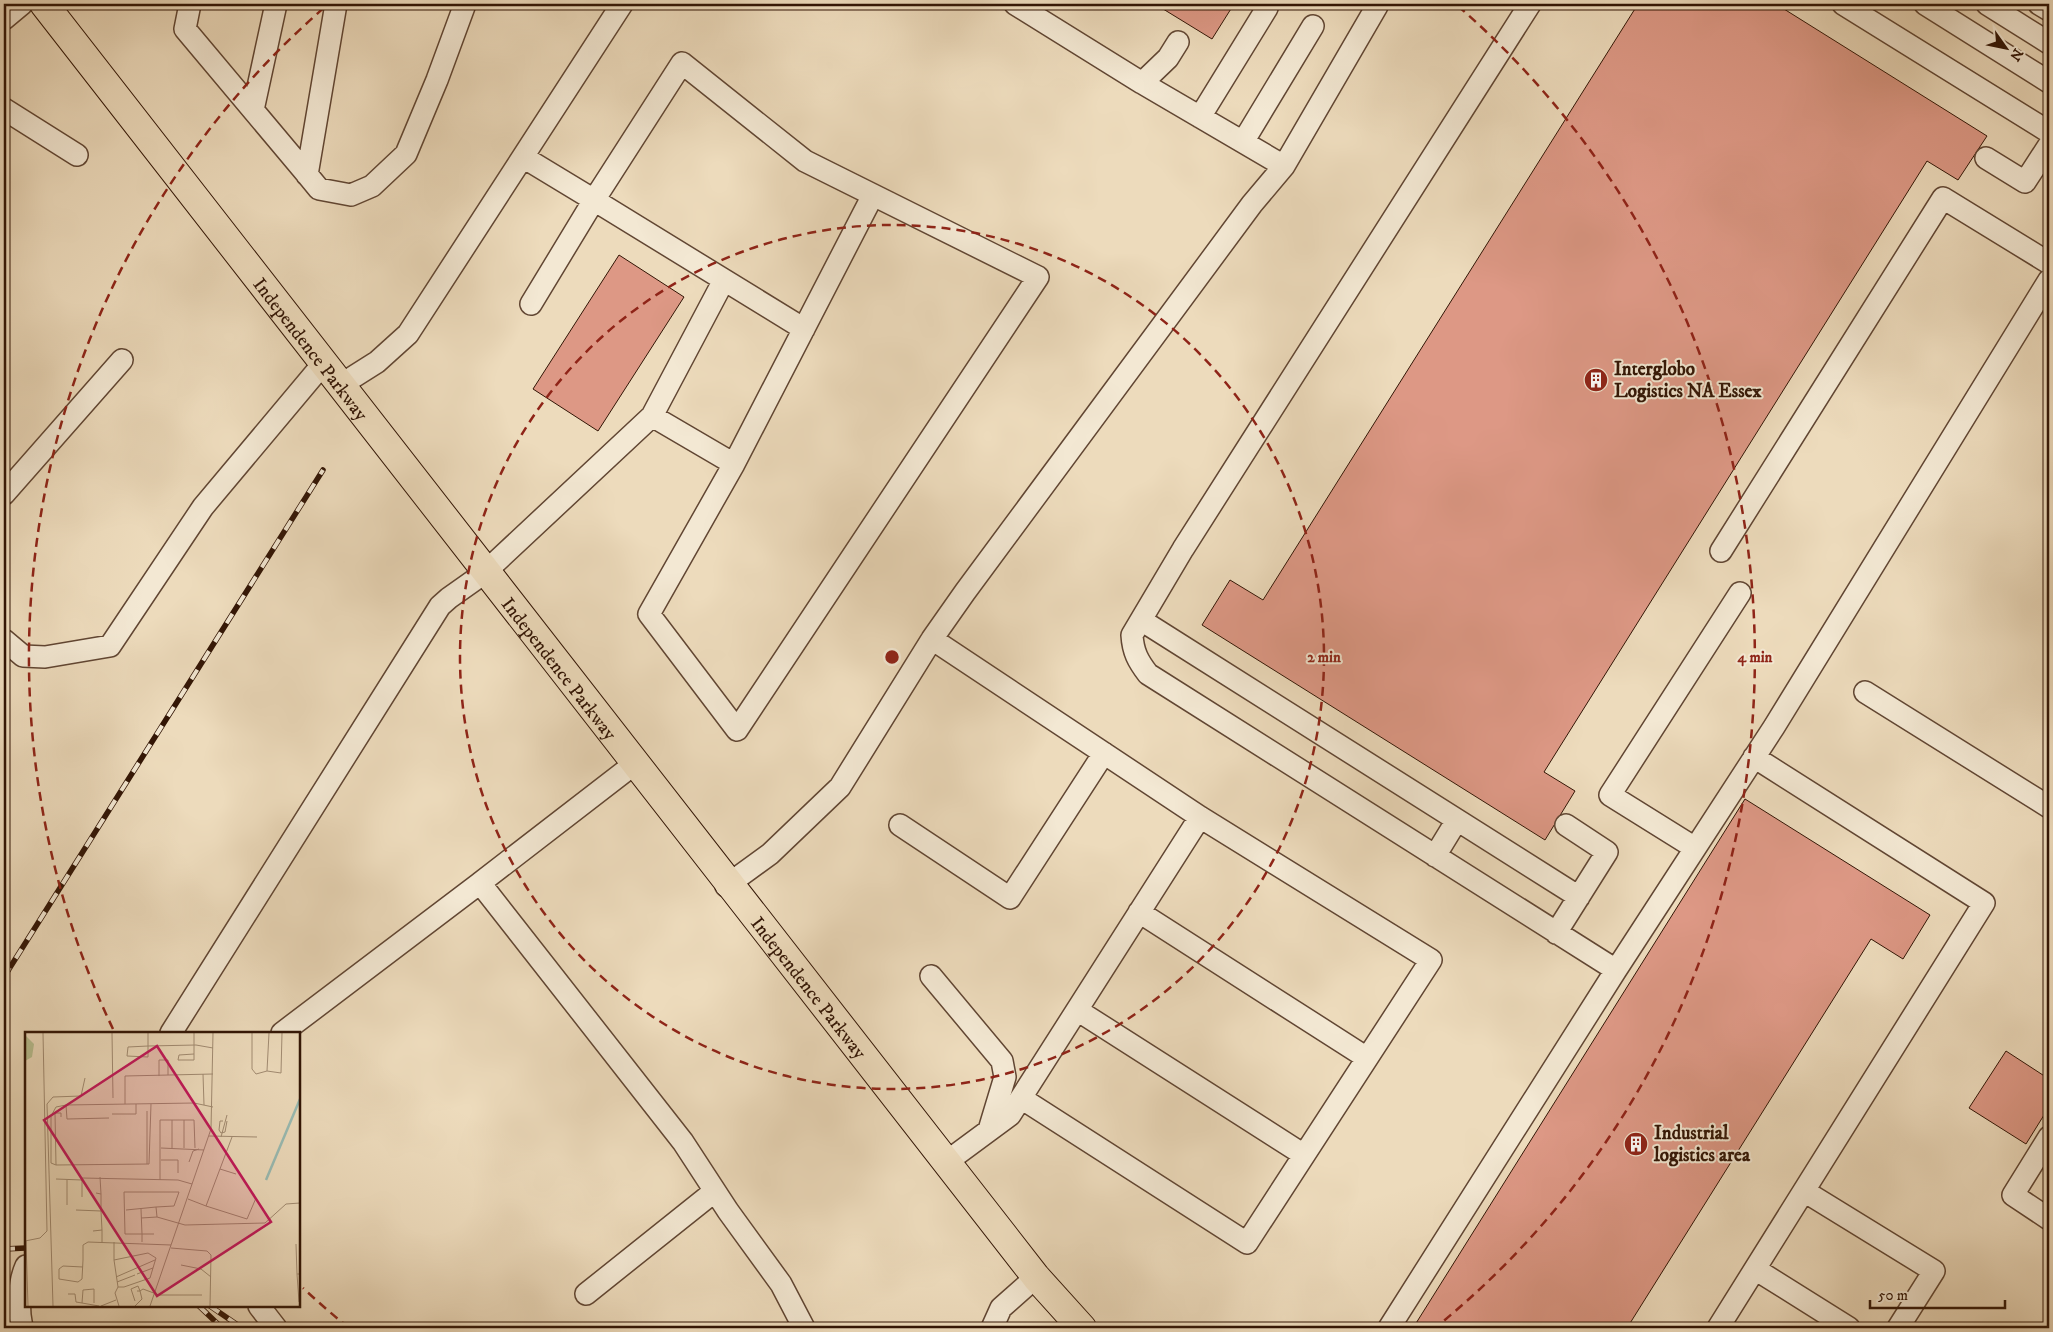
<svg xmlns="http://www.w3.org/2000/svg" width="2053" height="1332" font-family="'IM FELL DW Pica',serif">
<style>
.building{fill:#dd9885;stroke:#321505}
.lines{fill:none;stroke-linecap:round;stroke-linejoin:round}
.minor-casing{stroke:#614633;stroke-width:24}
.major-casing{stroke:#321505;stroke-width:30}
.minor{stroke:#f3e8d3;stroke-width:21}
.major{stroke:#eddbbc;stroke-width:28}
.rail-casing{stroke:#321505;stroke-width:5.5}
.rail{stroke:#f3e8d3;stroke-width:4;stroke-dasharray:11;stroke-linecap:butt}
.ring{fill:none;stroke:#8f2418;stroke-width:2.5;stroke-dasharray:9 6}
.labels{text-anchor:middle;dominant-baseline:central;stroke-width:4;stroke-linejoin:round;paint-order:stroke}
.street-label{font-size:19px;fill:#321505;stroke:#f3e8d3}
.poi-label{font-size:19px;font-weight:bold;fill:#321505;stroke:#f3e8d3;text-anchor:start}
.inset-river{fill:none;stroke:#99bbb3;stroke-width:2.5}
.inset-road{fill:none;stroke:#a28c73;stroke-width:1}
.view{fill:#c2185b;fill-opacity:0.15;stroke:#c2185b;stroke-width:2.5}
.inset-edge{fill:none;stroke:#321505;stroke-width:2.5}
.centre{fill:#8f2418;stroke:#f3e8d3;stroke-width:2.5}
.ring-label{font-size:15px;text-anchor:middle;font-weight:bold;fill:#8f2418;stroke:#f3e8d3;stroke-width:4;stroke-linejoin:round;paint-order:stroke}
</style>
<rect width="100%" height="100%" fill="#eddbbc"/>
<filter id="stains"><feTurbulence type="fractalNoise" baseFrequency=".004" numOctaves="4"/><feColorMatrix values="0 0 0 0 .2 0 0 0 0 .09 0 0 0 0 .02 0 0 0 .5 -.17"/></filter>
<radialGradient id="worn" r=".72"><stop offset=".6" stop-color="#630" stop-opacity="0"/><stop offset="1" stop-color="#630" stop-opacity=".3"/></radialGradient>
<path class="building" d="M1155 4H1234L1212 39Z
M1638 4H1776L1987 136 1958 180 1927 161 1544 772 1575 791 1545 840 1202 625 1230 580 1263 600Z
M619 255 684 297 598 431 533 389Z
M1745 799 1930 915 1903 959 1871 939 1627 1328H1413Z
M2006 1051 2049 1079V1107L2026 1144 1969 1108Z"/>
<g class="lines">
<g class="minor-casing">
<path id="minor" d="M190 4 185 29 305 172 319 189 351 195 372 186 406 154 437 80 465 4
M1015 4 1142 83 1168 58 1178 42
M1530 4 1183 549 1132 635C1133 652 1138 661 1148 674L1616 970
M1843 4 2049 132
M1925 4 2049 82
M1987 4 2049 43
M2039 4 2049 10
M4 19 22 4
M1142 83 1284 166
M4 109 77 155
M253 110 276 4
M1200 117 1267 8
M1243 142 1313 26
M1986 158 2025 182 2049 145
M307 175 336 4
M531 304 594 200 804 329
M339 386 377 362 408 334 622 4
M652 416 724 280
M734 464 873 195
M4 494 122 360
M1721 551 1943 198 2049 263
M1141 620 1579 897
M932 639 1200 817 1431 960 1247 1243 1021 1098
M4 640 23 656 45 657 110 646 203 507 322 365
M1865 692 2049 807
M633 765 480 883 683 1142 728 1211 781 1284 804 1328
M900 825 1010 898 1104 753
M1695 848 1610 795 1740 593
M1435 856 1457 820
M726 886 770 854 840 787 932 639 965 592 1252 204 1284 166 1377 6 1373 4
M1139 912 1367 1058
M1556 933 1607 852 1566 825
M931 976 1002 1061 1005 1077 989 1130
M1077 1010 1304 1155
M171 1033 440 606 449 598 483 574 652 416 734 464 649 614 737 730 1038 277 805 161 682 63 594 200 523 157
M282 1033 480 883
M2049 1137 2013 1195 2049 1219
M945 1163 1010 1115 1200 817
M1804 1191 1934 1271 1898 1328
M1755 1269 1849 1328
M586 1294 715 1191
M259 1306 276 1328
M22 1328C18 1309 18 1284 26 1266
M992 1328 1001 1308 1036 1277
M1389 1328 1616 970 1774 727 2049 280
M1718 1328 1984 903 1754 757"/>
</g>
<g class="major-casing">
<g id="major">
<path id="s1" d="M44 4C372 431 703 855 1036 1277L1082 1328"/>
</g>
</g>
<use href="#minor" class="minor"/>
<use href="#major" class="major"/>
<g class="rail-casing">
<path id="rail" d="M2047 898 2049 899
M4 977 323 470
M4 1249 26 1248
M199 1306 222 1328
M210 1306 242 1328"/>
</g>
<use href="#rail" class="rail"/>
</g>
<g class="ring">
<circle cx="892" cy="657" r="432"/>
<path d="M349 1328A863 863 0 0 1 303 1288M113 1029A863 863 0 0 1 326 6M1458 6A863 863 0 0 1 1435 1328"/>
</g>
<defs>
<g id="building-disc" transform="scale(1.25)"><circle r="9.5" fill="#8f2418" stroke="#f3e8d3"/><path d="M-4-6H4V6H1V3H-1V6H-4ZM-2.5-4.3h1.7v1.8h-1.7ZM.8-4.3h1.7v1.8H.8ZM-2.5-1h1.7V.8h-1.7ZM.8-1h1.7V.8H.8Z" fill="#fff"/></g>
</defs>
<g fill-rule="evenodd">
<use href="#building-disc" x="1596" y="380"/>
<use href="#building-disc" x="1636" y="1144"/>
</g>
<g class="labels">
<g class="street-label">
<text stroke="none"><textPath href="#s1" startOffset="436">Independence Parkway</textPath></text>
<text stroke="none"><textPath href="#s1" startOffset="841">Independence Parkway</textPath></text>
<text stroke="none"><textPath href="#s1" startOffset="1246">Independence Parkway</textPath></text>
</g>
<g class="poi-label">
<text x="1614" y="369">Interglobo<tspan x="1614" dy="22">Logistics NA Essex</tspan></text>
<text x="1654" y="1133">Industrial<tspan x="1654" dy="22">logistics area</tspan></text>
</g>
</g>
<g transform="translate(25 1032)">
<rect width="275" height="275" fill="#eddbbc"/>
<path d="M0 3 9 12 7 25 0 29Z" fill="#b8c091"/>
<path class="inset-river" d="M241 148 275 67"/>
<path class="inset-road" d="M87 1 88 66M123 1V25L102 24 103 15 123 14 171 13 188 16M169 1V22L154 23 153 28H169V22M227 1V37L231 42 242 39 244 1M242 39 256 41 257 1M178 42 179 73M134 44V28H143V43M100 72V44L188 42M41 73 169 71 188 75M122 79V132M87 82H111V72M36 85V81H30L31 133 124 132 126 72M147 88V116M159 88V116M196 101 194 98 195 89H198M196 101 200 100 202 89M184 104 232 105M196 105 202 83M136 116 179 118M136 128H153V141M164 130 168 119 174 117M31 133 26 131V84L31 75 41 73 42 87 84 86M195 137 211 142M75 145 76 162M31 147 57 148M42 148V173M135 148V88H169L170 116M71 161 76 162V179M57 165V146L153 148 167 152M163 167 181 174 207 105M181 174 222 187 231 166M116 177 117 202H129M51 178 76 179 77 198M101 178 131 175M116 186 132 185M68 199 77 198V210M0 209 15 206 22 199 18 1M1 209 3 274M89 210V228L123 221 131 226 125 246 99 255H93L89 228M117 210V202H100L99 160H154L149 174 131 175 132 185 160 193 240 191 261 172 275 171M271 212 272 242H275M146 216 182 219 186 223 185 274M156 233 176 237 186 245M58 235 38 234 34 237V247L53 250 57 247 58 228V213L63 210 146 213M112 242 128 236M272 242 274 270M91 245 130 228M92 250 110 243M93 255 90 261 94 274M43 262H50L51 270 57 271M110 269 106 257 113 254 115 259H112M69 271V257L58 258 57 271 74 274M28 274 22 72 28 65 56 64 60 46M76 274 91 268M110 274 117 267 115 259 118 257 134 263H177M125 274 186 97 188 1"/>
<path class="view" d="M132 14 246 190 132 264 19 88Z"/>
<rect width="275" height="275" class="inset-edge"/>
</g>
<circle cx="892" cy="657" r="8" class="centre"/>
<g class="ring-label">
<text x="1324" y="662">2 min</text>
<text x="1755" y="662">4 min</text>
</g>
<rect width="2053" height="1332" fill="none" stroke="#eddbbc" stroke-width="20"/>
<rect x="5" y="5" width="2043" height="1322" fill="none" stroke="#321505" stroke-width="2.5"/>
<rect x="10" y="10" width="2033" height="1312" fill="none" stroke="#321505"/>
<g transform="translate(2006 48) rotate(123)" stroke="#f3e8d3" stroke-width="4" paint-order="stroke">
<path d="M0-4L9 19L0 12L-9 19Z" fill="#321505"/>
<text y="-8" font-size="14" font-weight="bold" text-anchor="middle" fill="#321505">N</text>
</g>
<path d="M1870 1300v8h135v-8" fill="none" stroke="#321505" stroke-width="2.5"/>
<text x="1878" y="1300" font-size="15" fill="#321505" stroke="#f3e8d3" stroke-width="4" paint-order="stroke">50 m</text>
<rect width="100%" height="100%" filter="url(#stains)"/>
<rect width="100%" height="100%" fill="url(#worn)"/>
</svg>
